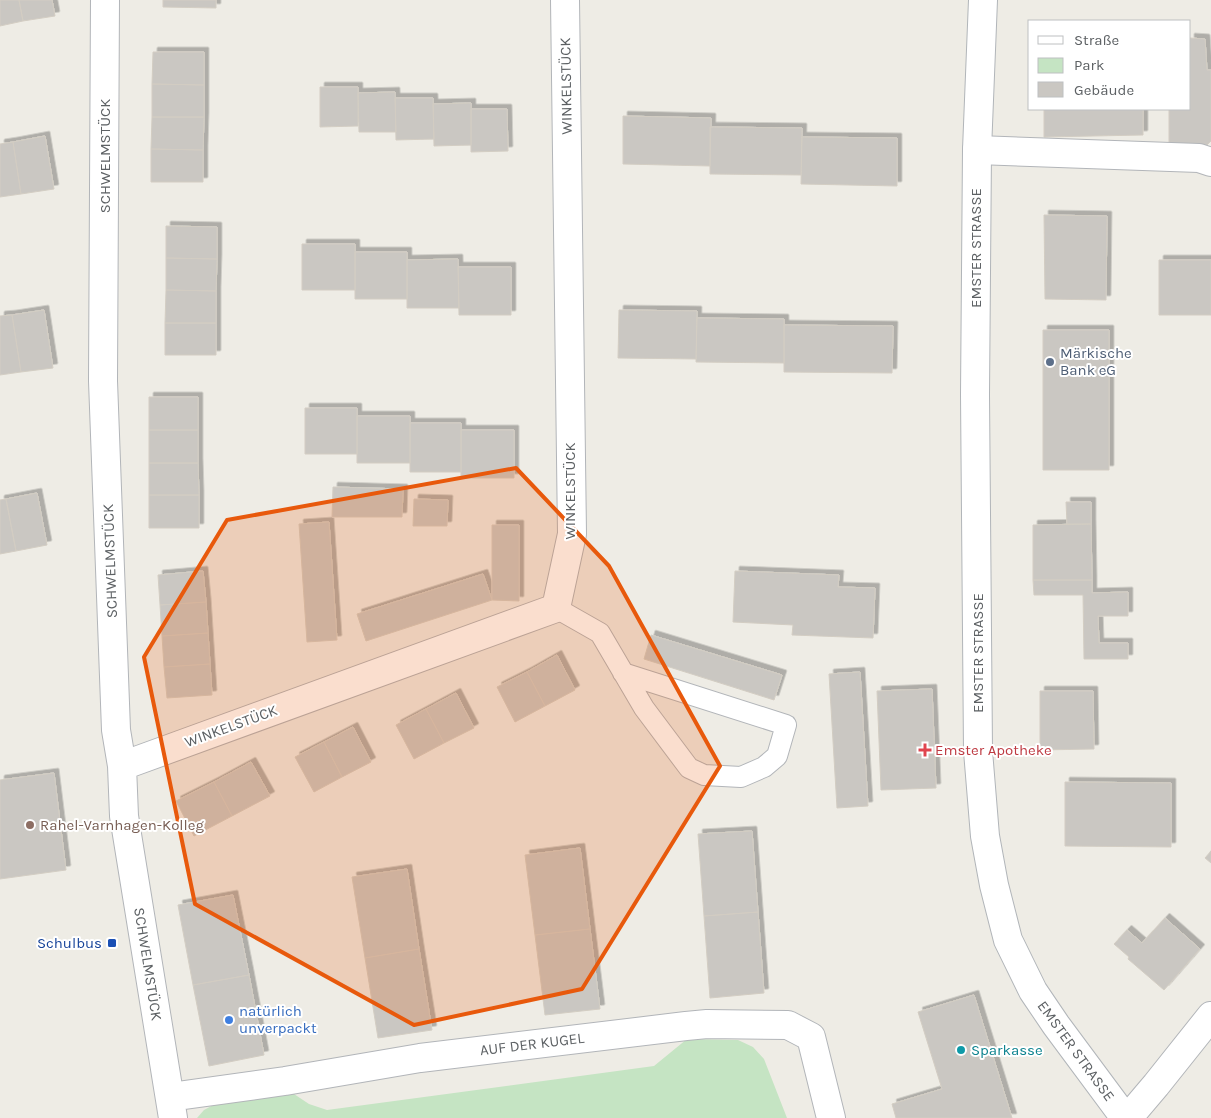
<svg xmlns="http://www.w3.org/2000/svg" width="1211" height="1118" font-family="Karla,sans-serif">
<style>
.green{fill:#c5e4c3}
.building{fill:#cac7c2;stroke:#d3cdc3;filter:url(#shadow)}
.lines{fill:none;stroke-linecap:round;stroke-linejoin:round}
.lane-casing{stroke:#b2b5b9;stroke-width:22}
.street-casing{stroke:#b2b5b9;stroke-width:30}
.secondary-casing{stroke:#b1b5b9;stroke-width:30}
.lane{stroke:#fff;stroke-width:20}
.street{stroke:#fff;stroke-width:28}
.secondary{stroke:#fff;stroke-width:28}
.marked{fill:#e8590c;fill-opacity:0.2;stroke:#e8590c;stroke-width:4;stroke-linejoin:round}
.service-dot{fill:#5c6f8a;stroke:#fff;stroke-width:2}
.health-dot{fill:#e0444e;stroke:#fff;stroke-width:2}
.education-dot{fill:#8d6e63;stroke:#fff;stroke-width:2}
.transit-dot{fill:#1a4fb4;stroke:#fff;stroke-width:2}
.shop-dot{fill:#3f7fe0;stroke:#fff;stroke-width:2}
.culture-dot{fill:#0f9aa8;stroke:#fff;stroke-width:2}
.labels{text-anchor:middle;dominant-baseline:central;stroke-width:4;stroke-linejoin:round;paint-order:stroke}
.street-label{font-size:15px;fill:#5d6164;stroke:#fff}
.service-label{font-size:15px;fill:#4e5e75;stroke:#fff;text-anchor:start}
.health-label{font-size:15px;fill:#be3a42;stroke:#fff;text-anchor:start}
.education-label{font-size:15px;fill:#785e54;stroke:#fff;text-anchor:start}
.transit-label{font-size:15px;fill:#164399;stroke:#fff;text-anchor:end}
.shop-label{font-size:15px;fill:#366cbe;stroke:#fff;text-anchor:start}
.culture-label{font-size:15px;fill:#0d838f;stroke:#fff;text-anchor:start}
</style>
<defs>
<filter id="shadow"><feDropShadow dx="4.5" dy="-4.5" stdDeviation="0" flood-color="#0004"/></filter>
</defs>
<rect width="100%" height="100%" fill="#eeece5"/>
<path class="green" d="M687 1039 738 1040 753 1047 764 1059 787 1118H197L204 1110 217 1103 288 1090 309 1104 327 1110 654 1066Z"/>
<path class="building" d="M0 0H19L23 21 0 26Z
M19 0H52L55 16 23 21Z
M163 0H216V8L163 7Z
M1190 38 1205 39 1207 70H1211V141L1207 145H1169V109H1190Z
M153 52H204V85L152 84Z
M152 84 204 85V117H152Z
M320 87H358V126L320 127Z
M395 92 396 132H359L358 93Z
M395 98H433L434 139 396 140Z
M471 103V145L434 146 433 104Z
M471 109H507L508 151 471 152Z
M1044 109H1143V135L1044 137Z
M623 116 711 118 710 166 623 164Z
M152 117H204L203 150 151 149Z
M710 127 802 128 801 175 710 174Z
M45 136 54 189 21 194 13 142Z
M802 137 897 138V186L801 184Z
M13 142 21 194 0 197V144Z
M151 149 203 150V182H151Z
M1044 215 1107 216 1106 300 1045 299Z
M166 226 217 227V259L166 258Z
M302 244H355V290H302Z
M355 252H407V299H355Z
M166 258 217 259 216 291 166 290Z
M458 259 459 308H407V260Z
M1159 260H1211V315H1159Z
M458 267H511V315H459Z
M166 290 216 291V323H165Z
M44 310 53 368 21 372 12 315Z
M619 310 697 311 696 359 618 358Z
M12 315 21 372 0 375V316Z
M697 318 784 319V363L696 362Z
M165 323H216V355H165Z
M784 325 893 326 892 373 784 372Z
M1043 330H1109V470H1043Z
M149 397H198V430H149Z
M305 408H357V454H305Z
M357 416H410V463H357Z
M410 423H461V472H410Z
M149 430H198V463H149Z
M461 430H514V478H461Z
M149 463H198L199 495H149Z
M333 487 403 489 402 517H332Z
M37 493 47 545 16 551 6 499Z
M149 495H199V528H149Z
M6 499 16 551 0 554V500Z
M414 499 448 500 447 526H413Z
M1066 502H1091V524H1067Z
M329 522 337 640 307 642 299 524Z
M1091 524 1092 580H1033V525Z
M492 525H519V601L492 600Z
M203 571 206 602 160 605 158 575Z
M735 571 839 575 838 587 875 588 873 638 792 635 793 625 733 622Z
M483 574 492 600 366 641 357 614Z
M1033 580H1092V593L1128 592V616H1098L1099 643H1128V659H1084L1083 595H1034Z
M206 602 208 633 162 636 160 605Z
M208 633 210 664 164 667 162 636Z
M651 635 782 675 774 700 644 659Z
M557 655 575 690 545 706 527 672Z
M210 664 212 695 167 698 164 667Z
M527 672 545 706 515 722 497 687Z
M860 672 868 806 837 808 829 674Z
M932 689 936 788 881 790 877 691Z
M1040 691H1093L1094 749 1040 750Z
M456 693 474 728 444 743 426 709Z
M426 709 444 743 414 759 396 725Z
M353 727 371 762 342 777 324 742Z
M324 742 342 777 314 792 295 757Z
M251 762 270 796 232 816 214 782Z
M54 773 66 870 0 879V780Z
M214 782 232 816 194 836 176 801Z
M1065 782 1171 783V847L1065 846Z
M752 831 758 912 704 916 698 834Z
M580 848 590 929 535 935 525 855Z
M1211 851V863L1205 858Z
M407 869 419 949 365 958 352 877Z
M233 895 249 975 193 985 178 905Z
M758 912 764 993 710 998 704 916Z
M1165 918 1200 949 1164 990 1128 959 1129 957 1114 944 1127 930 1142 943Z
M590 929 600 1009 545 1015 535 935Z
M419 949 432 1030 378 1038 365 958Z
M249 975 264 1055 209 1066 193 985Z
M974 995 1012 1118H896L892 1104 942 1089 918 1012Z"/>
<g class="lines">
<g class="lane-casing">
<path id="lane" d="M556 608 600 633 644 708 689 768 704 775 741 777 764 767 777 756 786 725 623 673"/>
</g>
<g class="street-casing">
<path id="street" d="M105 0 103 381 116 730 122 766 124 816 173 1118
M977 150 1199 158 1211 162
M122 766 556 608 572 534 565 0
M170 1097 285 1081 420 1058 686 1026 707 1024 788 1025 811 1037 831 1118
M1128 1118 1156 1085 1211 1016"/>
</g>
<g class="secondary-casing">
<path id="secondary" d="M983 0 977 150 975 395 978 751 985 836 994 885 1008 940 1033 991 1056 1025 1125 1118"/>
</g>
<use href="#lane" class="lane"/>
<use href="#street" class="street"/>
<use href="#secondary" class="secondary"/>
</g>
<path class="marked" d="M516 468 609 566 720 766 582 989 414 1025 195 904 144 657 227 520Z"/>
<circle class="service-dot" cx="1050" cy="362" r="5"/>
<path class="health-dot" d="M922.5 742.5h5v5h5v5h-5v5h-5v-5h-5v-5h5z"/>
<circle class="education-dot" cx="30" cy="825" r="5"/>
<rect class="transit-dot" x="107" y="938" width="10" height="10" rx="2.5"/>
<circle class="shop-dot" cx="229" cy="1020" r="5"/>
<circle class="culture-dot" cx="961" cy="1050" r="5"/>
<g class="labels">
<g class="street-label">
<text transform="translate(566 86) rotate(-91)">WINKELSTÜCK</text>
<text transform="translate(105 156) rotate(-90)">SCHWELMSTÜCK</text>
<text transform="translate(976 248) rotate(-90)">EMSTER STRASSE</text>
<text transform="translate(570 491) rotate(-90)">WINKELSTÜCK</text>
<text transform="translate(110 561) rotate(-92)">SCHWELMSTÜCK</text>
<text transform="translate(978 653) rotate(-90)">EMSTER STRASSE</text>
<text transform="translate(231 726) rotate(-20)">WINKELSTÜCK</text>
<text transform="translate(148 964) rotate(81)">SCHWELMSTÜCK</text>
<text transform="translate(532 1044) rotate(-7)">AUF DER KUGEL</text>
<text transform="translate(1076 1051) rotate(54)">EMSTER STRASSE</text>
</g>
<g class="service-label">
<text x="1060" y="353">Märkische<tspan x="1060" dy="17">Bank eG</tspan></text>
</g>
<g class="health-label">
<text x="935" y="750">Emster Apotheke</text>
</g>
<g class="education-label">
<text x="40" y="825">Rahel-Varnhagen-Kolleg</text>
</g>
<g class="transit-label">
<text x="102" y="943">Schulbus</text>
</g>
<g class="shop-label">
<text x="239" y="1011">natürlich<tspan x="239" dy="17">unverpackt</tspan></text>
</g>
<g class="culture-label">
<text x="971" y="1050">Sparkasse</text>
</g>
</g>
<rect x="1028" y="20" width="162" height="90" fill="#ffffff" stroke="#bec0c1"/>
<rect x="1038" y="36" width="25" height="8" fill="#ffffff" stroke="#bec0c1"/>
<text x="1074" y="45" font-size="15" fill="#5d6164">Straße</text>
<rect x="1038" y="58" width="25" height="15" fill="#c5e4c3" stroke="#bec0c1"/>
<text x="1074" y="70" font-size="15" fill="#5d6164">Park</text>
<rect x="1038" y="82" width="25" height="15" fill="#cac7c2" stroke="#bec0c1"/>
<text x="1074" y="95" font-size="15" fill="#5d6164">Gebäude</text>
</svg>
